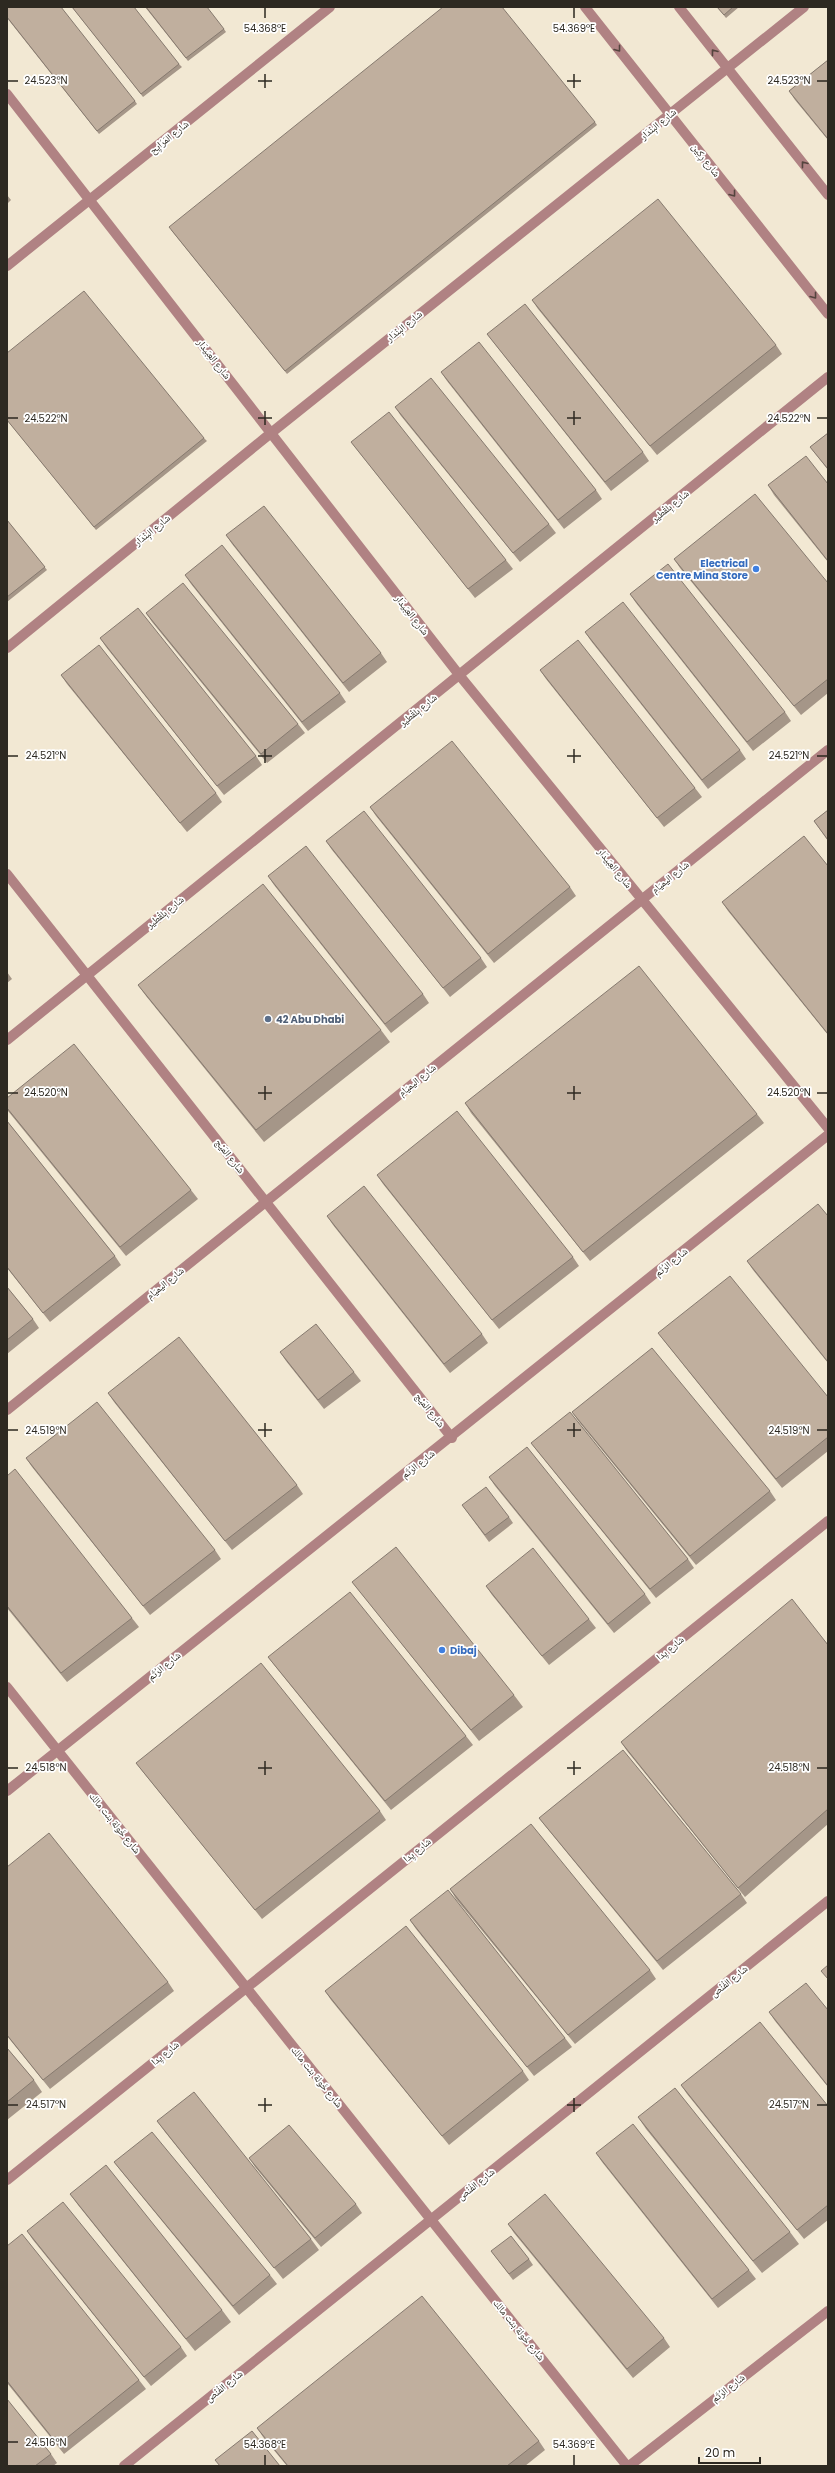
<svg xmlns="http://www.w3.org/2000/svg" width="835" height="2473" font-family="Poppins,'Noto Naskh Arabic',sans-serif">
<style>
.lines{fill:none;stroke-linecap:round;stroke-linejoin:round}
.minor{stroke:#b08283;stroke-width:10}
.wall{fill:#a59688}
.building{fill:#c0af9e;stroke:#867a6f}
.oneway{stroke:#54443e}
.ticks{fill:none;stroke:#2d2921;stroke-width:1.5}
.shop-dot{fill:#3f7fe0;stroke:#fff;stroke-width:1.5}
.service-dot{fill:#5c6f8a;stroke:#fff;stroke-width:1.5}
.labels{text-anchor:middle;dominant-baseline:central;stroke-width:3.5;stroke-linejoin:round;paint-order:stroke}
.street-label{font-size:10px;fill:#2d2921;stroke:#fff}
.shop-label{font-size:10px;font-weight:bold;fill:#366cbe;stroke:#fff;text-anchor:end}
.service-label{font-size:10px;font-weight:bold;fill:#4e5e75;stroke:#fff;text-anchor:start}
.ticks-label{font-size:10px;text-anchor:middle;fill:#2d2921;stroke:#fff;stroke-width:3.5;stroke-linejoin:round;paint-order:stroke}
</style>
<rect width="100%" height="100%" fill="#f2e8d3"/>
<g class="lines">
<path class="minor" d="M585 7 828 314
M679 7 828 195
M7 94 460 676 828 1128
M7 266 330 7
M7 648 271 433 804 7
M7 874 452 1438
M7 1040 828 377
M7 1410 828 750
M7 1687 627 2466
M7 1791 828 1135
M7 2180 828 1521
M124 2466 828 1901
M629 2466 828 2311"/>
</g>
<path class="wall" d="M72 7 179 64 182 67 143 97Z
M145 7 224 29 226 32 188 61Z
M717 7H739L726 18Z
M7 18 135 101 137 104 99 134Z
M828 60V140L795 100 789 91Z
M595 122 597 125 287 374 171 230Z
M7 195 11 200 7 204Z
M532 300 776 345 782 354 657 455 538 309Z
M487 334 643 452 649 461 611 491 494 343Z
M441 372 596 490 602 499 564 529 447 381Z
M395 407 549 524 556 533 520 562 401 416Z
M7 420 204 438 207 441 96 530Z
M828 433V470L810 447Z
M351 442 506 560 513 569 475 598 358 451Z
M828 484V562L774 495 768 485Z
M7 520 47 570 7 602Z
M226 535 381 653 387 662 349 692 232 544Z
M674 559 828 583V693L801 715 680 568Z
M185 575 340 693 346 702 308 731 191 584Z
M630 594 785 712 791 721 753 751 636 603Z
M146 613 298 724 305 733 267 763 152 622Z
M585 632 740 750 746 759 708 789 591 641Z
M100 638 256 756 262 765 224 795 106 647Z
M540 670 695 788 702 797 664 827 546 679Z
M61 675 216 793 222 802 187 832 67 684Z
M370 807 570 887 576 896 494 963 376 816Z
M828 810V841L814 821Z
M326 841 481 958 487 967 450 997 332 850Z
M828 866V1035L728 911 722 902Z
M268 876 423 994 429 1003 391 1033 274 885Z
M7 972 12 979 7 983Z
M138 985 381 1030 390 1042 264 1142 146 996Z
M7 1098 191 1190 198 1199 126 1256 8 1111 7 1109Z
M465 1103 757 1114 764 1123 590 1261 471 1113Z
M7 1121 115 1256 121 1265 50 1322 7 1268Z
M377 1175 573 1257 579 1266 499 1329 383 1184Z
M327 1216 482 1334 488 1343 450 1373 333 1225Z
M828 1216V1363L753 1270 747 1261Z
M7 1287 33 1319 39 1328 7 1354Z
M658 1333 828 1397V1451L782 1488 665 1342Z
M280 1352 354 1372 361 1381 324 1409 286 1361Z
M108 1393 297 1485 303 1494 232 1550 114 1402Z
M572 1412 770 1491 776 1500 696 1565 579 1422Z
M531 1443 688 1559 694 1568 656 1598 538 1452Z
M26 1458 215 1550 221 1559 150 1615 32 1467Z
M7 1476 132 1618 139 1627 67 1682 7 1608Z
M489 1477 645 1594 651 1603 614 1633 495 1486Z
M462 1505 509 1517 513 1523 489 1542Z
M352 1582 514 1695 523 1707 479 1741 361 1593Z
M486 1586 589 1619 596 1628 549 1665 492 1595Z
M828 1645V1824L745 1897 627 1751 621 1742Z
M268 1657 466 1736 473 1745 391 1810 275 1666Z
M136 1763 380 1811 386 1820 262 1919 143 1772Z
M539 1818 741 1894 747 1903 663 1970 546 1827Z
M7 1867 168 1982 174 1991 50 2089 7 2036Z
M450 1889 650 1970 656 1979 575 2044 456 1899Z
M410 1920 565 2038 572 2047 534 2076 416 1929Z
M325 1991 523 2071 529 2080 449 2145 331 2000Z
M828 2010V2087L775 2021 769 2012Z
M7 2048 34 2080 42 2092 7 2120Z
M681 2085 828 2106V2220L804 2239 687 2094Z
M638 2117 790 2232 799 2244 762 2273 646 2129Z
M157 2121 311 2239 319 2250 283 2279 165 2132Z
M596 2153 749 2270 756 2279 718 2308 602 2162Z
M249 2158 356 2204 362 2213 321 2247 255 2167Z
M114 2162 270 2275 277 2284 239 2315 121 2171Z
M70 2194 222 2310 231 2322 195 2351 78 2205Z
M508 2224 664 2338 670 2347 633 2378 514 2233Z
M27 2231 181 2347 187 2356 151 2386 33 2240Z
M7 2246 139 2380 146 2389 64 2454 7 2383Z
M491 2251 529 2259 533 2265 513 2280Z
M257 2428 539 2441 545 2450 525 2466H287L263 2437Z
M51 2454 57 2463 53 2466H7Z"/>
<path class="building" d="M7 7H61L135 101 97 131 7 17Z
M72 7H134L179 64 141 94Z
M146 7H207L224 29 186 58Z
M443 7H502L595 122 285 371 169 227Z
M717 7H733L724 15Z
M828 60V139L789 91Z
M658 199 776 345 650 446 532 300Z
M84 291 204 438 94 527 7 420V353Z
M525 304 643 452 605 482 487 334Z
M479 342 596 490 558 520 441 372Z
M431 378 549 524 513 553 395 407Z
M389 412 506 560 468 589 351 442Z
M828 433V469L810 447Z
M806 456 828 484V561L768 485Z
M755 494 828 583V679L794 706 674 559Z
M264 506 381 653 343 683 226 535Z
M7 520 45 567 7 597Z
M222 545 340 693 302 722 185 575Z
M668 564 785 712 747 742 630 594Z
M183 583 298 724 261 754 146 613Z
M623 602 740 750 702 780 585 632Z
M138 608 256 756 217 786 100 638Z
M578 640 695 788 657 818 540 670Z
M99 645 216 793 180 823 61 675Z
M452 741 570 887 488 954 370 807Z
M828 810V840L814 821Z
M364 811 481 958 443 988 326 841Z
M804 836 828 866V1034L722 902Z
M306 846 423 994 385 1024 268 876Z
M263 884 381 1030 256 1130 138 985Z
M639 966 757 1114 583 1252 465 1103Z
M74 1044 191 1190 120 1247 7 1108V1098Z
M457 1111 573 1257 492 1320 377 1175Z
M7 1121 115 1256 43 1313 7 1267Z
M364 1186 482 1334 444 1364 327 1216Z
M818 1204 828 1216V1362L747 1261Z
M730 1276 828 1397V1437L776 1479 658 1333Z
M7 1287 33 1319 7 1340Z
M316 1324 354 1372 318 1400 280 1352Z
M179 1337 297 1485 225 1541 108 1393Z
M652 1348 770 1491 690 1556 572 1412Z
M97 1402 215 1550 143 1606 26 1458Z
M570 1412 688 1559 650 1589 531 1443Z
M527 1447 645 1594 608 1624 489 1477Z
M15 1469 132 1618 61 1673 7 1606V1476Z
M486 1487 509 1517 485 1535 462 1505Z
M396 1547 514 1695 471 1730 352 1582Z
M533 1548 589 1619 542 1656 486 1586Z
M350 1592 466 1736 385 1801 268 1657Z
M792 1599 828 1645V1809L738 1888 621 1742Z
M261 1663 380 1811 255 1910 136 1763Z
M623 1750 741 1894 657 1961 539 1818Z
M531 1824 650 1970 568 2035 450 1889Z
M49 1833 168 1982 43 2080 7 2035V1867Z
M448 1890 565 2038 527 2067 410 1920Z
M406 1926 523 2071 442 2136 325 1991Z
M828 1965V1979L821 1971Z
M806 1983 828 2010V2086L769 2012Z
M760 2022 828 2106V2205L797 2230 681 2085Z
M7 2048 34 2080 7 2102Z
M675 2088 790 2232 753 2261 638 2117Z
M194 2092 311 2239 274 2268 157 2121Z
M633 2124 749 2270 712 2299 596 2153Z
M289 2125 356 2204 315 2238 249 2158Z
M152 2132 270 2275 233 2306 114 2162Z
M106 2165 222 2310 186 2339 70 2194Z
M545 2194 664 2338 627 2369 508 2224Z
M63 2202 181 2347 144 2377 27 2231Z
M22 2234 139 2380 58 2445 7 2381V2246Z
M511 2236 529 2259 509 2274 491 2251Z
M422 2296 539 2441 507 2466H288L257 2428Z
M7 2399 51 2454 35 2466H7Z
M252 2431 280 2466H220L215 2460Z"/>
<defs><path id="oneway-chevron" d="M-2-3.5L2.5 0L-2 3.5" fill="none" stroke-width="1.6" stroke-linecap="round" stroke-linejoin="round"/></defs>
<g class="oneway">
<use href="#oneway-chevron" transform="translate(618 49) rotate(52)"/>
<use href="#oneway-chevron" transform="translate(714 52) rotate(-128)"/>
<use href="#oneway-chevron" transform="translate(804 164) rotate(-128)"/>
<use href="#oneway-chevron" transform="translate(733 194) rotate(52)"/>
<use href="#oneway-chevron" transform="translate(814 296) rotate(52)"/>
</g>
<path class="ticks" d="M265 8V18M574 8V18M265 74V88M574 74V88M8 81H18M258 81H272M567 81H581M817 81H827M265 411V425M574 411V425M8 418H18M258 418H272M567 418H581M817 418H827M265 749V763M574 749V763M8 756H18M258 756H272M567 756H581M817 756H827M265 1086V1100M574 1086V1100M8 1093H18M258 1093H272M567 1093H581M817 1093H827M265 1423V1437M574 1423V1437M8 1430H18M258 1430H272M567 1430H581M817 1430H827M265 1761V1775M574 1761V1775M8 1768H18M258 1768H272M567 1768H581M817 1768H827M265 2098V2112M574 2098V2112M8 2105H18M258 2105H272M567 2105H581M817 2105H827M8 2442H18M265 2455V2465M574 2455V2465"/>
<g class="shop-dot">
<circle cx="756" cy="569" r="4"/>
<circle cx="442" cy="1650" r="4"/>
</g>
<circle class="service-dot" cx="268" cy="1019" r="4"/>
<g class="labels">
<g class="street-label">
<text transform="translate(658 124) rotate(-39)">شارع البِنْدَار</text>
<text transform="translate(169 137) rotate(-39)">شارع المَرَايِح</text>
<text transform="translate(706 160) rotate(52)">شارع رِكِين</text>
<text transform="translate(404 326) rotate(-39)">شارع البِنْدَار</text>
<text transform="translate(214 359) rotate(52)">شارع العِبَيدَار</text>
<text transform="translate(670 506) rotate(-39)">شارع بِلقْطير</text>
<text transform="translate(152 530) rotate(-39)">شارع البِنْدَار</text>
<text transform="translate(412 615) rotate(52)">شارع العِبَيدَار</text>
<text transform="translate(418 710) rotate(-39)">شارع بِلقْطير</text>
<text transform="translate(615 868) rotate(51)">شارع العِبَيدَار</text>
<text transform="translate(670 877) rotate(-39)">شارع اليميَام</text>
<text transform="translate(165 912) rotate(-39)">شارع بِلقْطير</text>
<text transform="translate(417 1080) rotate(-39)">شارع اليميَام</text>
<text transform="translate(230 1156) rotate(52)">شارع المَيْج</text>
<text transform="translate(671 1262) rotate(-39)">شارع الرُتَم</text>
<text transform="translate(165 1283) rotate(-39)">شارع اليميَام</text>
<text transform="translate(430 1410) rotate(52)">شارع المَيْج</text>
<text transform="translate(418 1464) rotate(-38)">شارع الرُتَم</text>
<text transform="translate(670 1648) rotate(-39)">شارع يِدا</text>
<text transform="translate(164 1666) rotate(-39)">شارع الرُتَم</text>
<text transform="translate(115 1823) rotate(51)">شارع خَولة بنت مالك</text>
<text transform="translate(417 1850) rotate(-39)">شارع يِدا</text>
<text transform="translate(729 1981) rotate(-39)">شارع الفُنْص</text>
<text transform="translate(165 2053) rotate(-39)">شارع يِدا</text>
<text transform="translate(317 2077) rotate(51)">شارع خَولة بنت مالك</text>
<text transform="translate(476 2184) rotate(-39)">شارع الفُنْص</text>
<text transform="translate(519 2330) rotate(51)">شارع خَولة بنت مالك</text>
<text transform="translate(224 2386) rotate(-39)">شارع الفُنْص</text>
<text transform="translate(728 2388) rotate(-38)">شارع الرُتَم</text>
</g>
<g class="shop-label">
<text x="748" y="563">Electrical<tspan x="748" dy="12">Centre Mina Store</tspan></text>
<text x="450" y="1650" text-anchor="start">Dibaj</text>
</g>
<g class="service-label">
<text x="276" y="1019">42 Abu Dhabi</text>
</g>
</g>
<g class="ticks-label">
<text x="265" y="32">54.368°E</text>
<text x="574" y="32">54.369°E</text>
<text x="46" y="84">24.523°N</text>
<text x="789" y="84">24.523°N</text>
<text x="46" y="422">24.522°N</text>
<text x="789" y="422">24.522°N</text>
<text x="46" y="759">24.521°N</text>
<text x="789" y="759">24.521°N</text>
<text x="46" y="1096">24.520°N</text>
<text x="789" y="1096">24.520°N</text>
<text x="46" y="1434">24.519°N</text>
<text x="789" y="1434">24.519°N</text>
<text x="46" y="1771">24.518°N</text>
<text x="789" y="1771">24.518°N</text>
<text x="46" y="2108">24.517°N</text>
<text x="789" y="2108">24.517°N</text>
<text x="46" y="2446">24.516°N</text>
<text x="265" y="2448">54.368°E</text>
<text x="574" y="2448">54.369°E</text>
</g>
<rect width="835" height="2473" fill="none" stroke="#2d2921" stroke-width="16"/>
<path d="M699 2457v6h61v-6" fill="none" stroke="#2d2921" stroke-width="2"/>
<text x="705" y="2457" font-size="12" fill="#2d2921" stroke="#ffffff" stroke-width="3" paint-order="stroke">20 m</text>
</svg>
